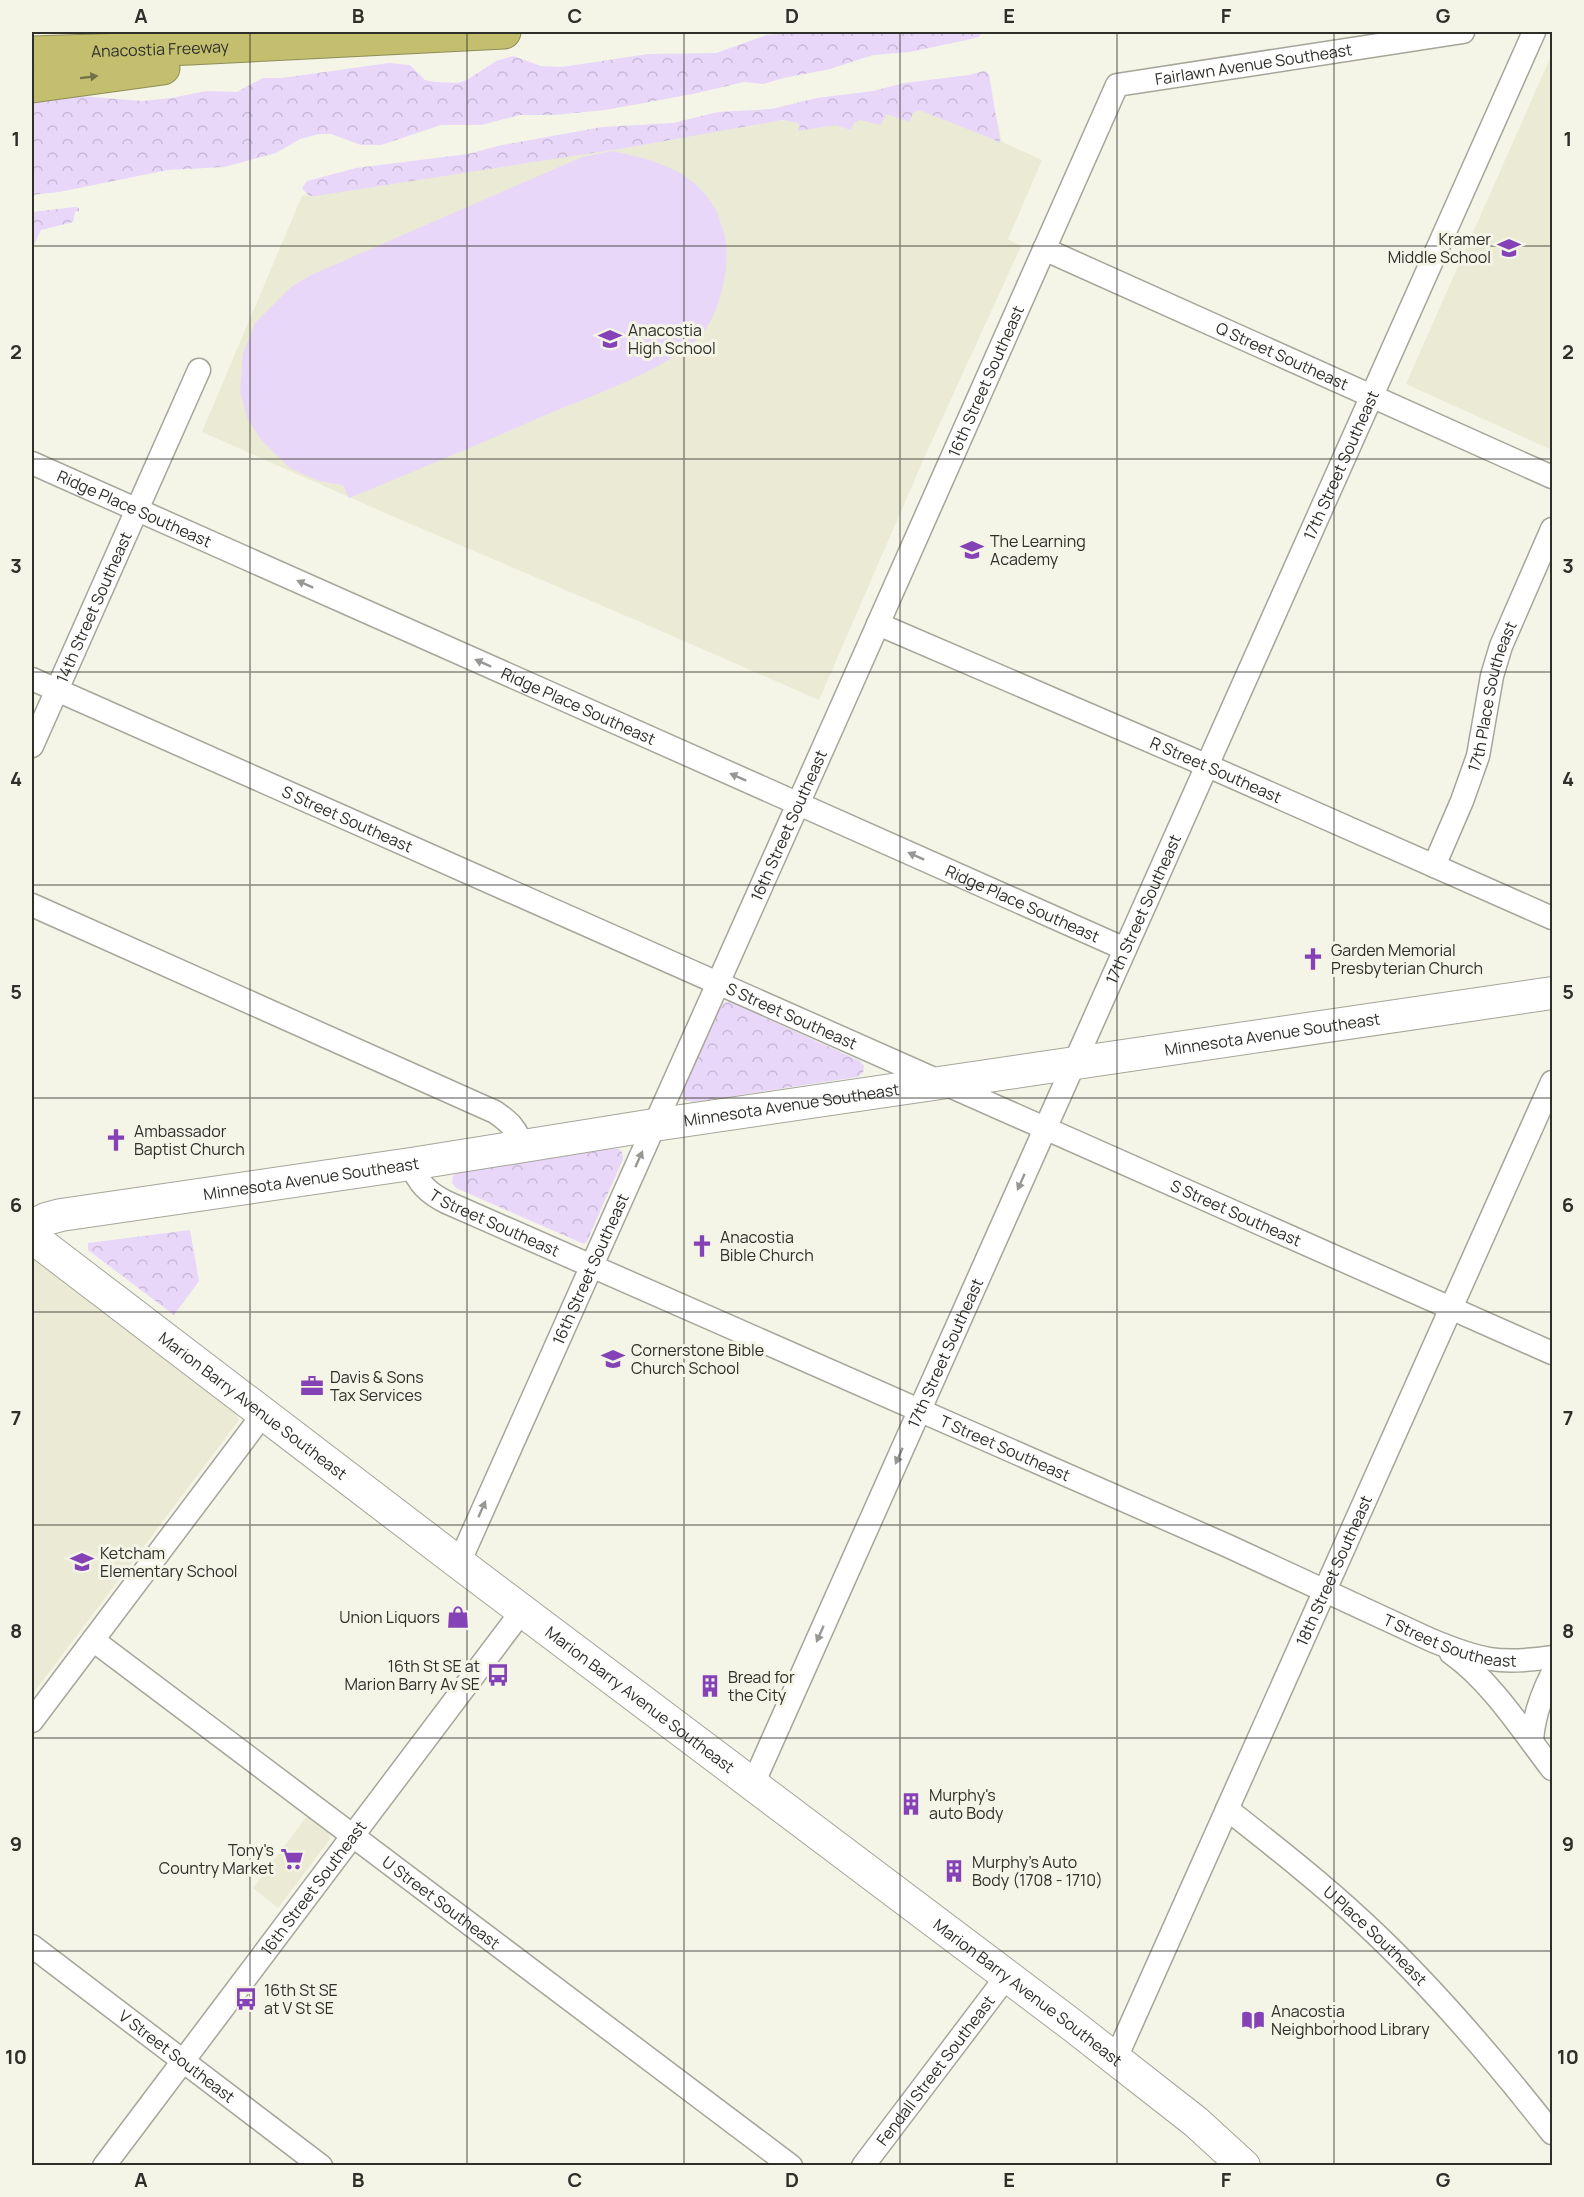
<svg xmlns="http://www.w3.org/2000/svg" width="1584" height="2197" font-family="Manrope,sans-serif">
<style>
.built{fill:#eaead5}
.forest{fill:url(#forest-crowns)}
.pitch{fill:#e9d7fa}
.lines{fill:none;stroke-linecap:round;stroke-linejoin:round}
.minor-casing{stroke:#a5a599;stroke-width:25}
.secondary-casing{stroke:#a5a599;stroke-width:34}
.motorway-casing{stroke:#8f8d57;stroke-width:35}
.minor{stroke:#fff;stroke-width:22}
.secondary{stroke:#fff;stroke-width:32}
.motorway{stroke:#c3bf6f;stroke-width:33}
.oneway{fill:#727049}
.oneway2{fill:#979794}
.grid{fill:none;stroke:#2f2f2a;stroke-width:1.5;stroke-opacity:0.55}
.labels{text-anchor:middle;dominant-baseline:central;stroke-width:6;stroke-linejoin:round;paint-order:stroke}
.street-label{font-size:16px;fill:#2f2f2a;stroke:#f4f4e7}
.poi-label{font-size:16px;fill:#2f2f2a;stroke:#f4f4e7;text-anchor:start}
.neatline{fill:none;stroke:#2f2f2a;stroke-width:2}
.grid-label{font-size:20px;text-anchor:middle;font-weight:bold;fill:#2f2f2a}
</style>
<defs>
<pattern id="forest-crowns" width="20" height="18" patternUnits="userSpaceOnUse" patternTransform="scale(1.5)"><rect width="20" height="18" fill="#e9d7fa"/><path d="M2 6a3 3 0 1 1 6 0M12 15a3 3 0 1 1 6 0" fill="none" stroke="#c8b9d6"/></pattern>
</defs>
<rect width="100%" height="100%" fill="#f4f4e7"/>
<path class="built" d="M1552 54V450L1406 384Z
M991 93 1002 142 1042 160 1008 239 1021 246 925 456 819 700 645 624 392 516 202 432 302 196 778 121Z
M32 1258 236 1411 239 1420 32 1695Z
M307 1816 328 1832 330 1839 278 1908 253 1888Z"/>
<path class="forest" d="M794 32H982L979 37 971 39 910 52 873 55 830 69 784 78 763 84 744 82 693 94 605 110 554 115H520L481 125H441L381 145H361L331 134H319L300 139 276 153 224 167 168 170 59 192 32 195V100L79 96 142 101 171 98 207 91 237 92 263 78H282L389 63 410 65 425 80 435 82 457 83 467 80 496 61 513 56 541 66 562 67 648 54 716 53 767 35Z
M984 71 989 74 1000 141 998 143 995 140 919 110 913 113 909 122 887 114 880 125 860 120 854 123 851 130 835 125 798 131 800 126 798 123 783 120 625 148 315 196H309L302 188 307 181 356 168 468 154 502 145 602 127 673 123 718 112 771 109 817 98 873 91 904 83 969 75Z
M75 207 79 208V211L75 212 73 222 41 230 32 249V212Z
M725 1002H730L860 1061 864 1066 863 1073 857 1077 694 1102 685 1100 681 1093 683 1088 718 1010Z
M612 1149H619L622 1152 623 1159 587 1241 584 1244 456 1188 452 1183 453 1176 457 1173Z
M190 1230 199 1281 174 1315 88 1250V1243Z"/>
<path class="pitch" d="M613 151C652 160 690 168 713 205 718 212 720 222 723 230 733 257 721 312 702 334 672 367 597 394 555 411 486 441 418 470 349 498L343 485 319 481 290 468 262 441 247 418 240 391 243 354 255 323 291 287 311 275 582 157Z"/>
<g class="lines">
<g class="minor-casing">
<g id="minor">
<path id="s1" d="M1044 249 1552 477"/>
<path id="s2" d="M32 463 1125 949"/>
<path id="s3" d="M878 624 1208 766 1552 918"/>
<path id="s4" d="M32 679 1552 1353"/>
<path id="s5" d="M32 746 199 370"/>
<path id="s6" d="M1434 866 1462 801 1478 756 1492 676 1501 646 1552 529"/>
<path d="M32 905 495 1112C508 1121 519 1130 521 1147"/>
<path id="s7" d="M411 1164C418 1183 428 1193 446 1202L1228 1546 1431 1640C1479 1660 1500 1665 1552 1657"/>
<path id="s8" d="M459 1563 836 719 1117 85 1463 32"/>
<path id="s9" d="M93 1640 791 2166"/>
<path d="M1451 1653C1491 1681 1522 1730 1552 1769"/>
<path d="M32 1721 264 1413"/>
<path d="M1532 1742C1533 1718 1541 1696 1552 1674"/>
<path id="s10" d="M753 1784 1534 32"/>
<path id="s11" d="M1227 1809C1274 1846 1320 1882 1364 1923 1433 1987 1494 2059 1552 2133"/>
<path id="s12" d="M32 1946 321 2166"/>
<path id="s13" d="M1116 2058 1552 1082"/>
<path id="s14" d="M104 2166 522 1611"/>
<path id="s15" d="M863 2166 1007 1976"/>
</g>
</g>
<g class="secondary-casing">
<g id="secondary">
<path id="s16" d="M32 1226 46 1219 61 1215 411 1164 654 1125 1552 993"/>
<path id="s17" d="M32 1237 459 1563 1072 2025 1196 2122 1244 2166"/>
</g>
</g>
<g class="motorway-casing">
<g id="motorway">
<path id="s18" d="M32 53 190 48 504 32"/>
<path d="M32 86 163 68"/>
</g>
</g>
<use href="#minor" class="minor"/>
<use href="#secondary" class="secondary"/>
<use href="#motorway" class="motorway"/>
</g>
<defs><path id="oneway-solid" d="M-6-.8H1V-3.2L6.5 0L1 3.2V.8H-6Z" transform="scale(1.5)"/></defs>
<use class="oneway" href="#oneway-solid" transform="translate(89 77) rotate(-7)"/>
<g class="oneway2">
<use href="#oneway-solid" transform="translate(305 584) rotate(-156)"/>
<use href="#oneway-solid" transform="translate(483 663) rotate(-156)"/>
<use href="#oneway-solid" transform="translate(738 777) rotate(-156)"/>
<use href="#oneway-solid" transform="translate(916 856) rotate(-156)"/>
<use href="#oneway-solid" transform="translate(639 1159) rotate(-66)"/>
<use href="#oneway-solid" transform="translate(1021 1182) rotate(114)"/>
<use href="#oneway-solid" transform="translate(899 1456) rotate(114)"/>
<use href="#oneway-solid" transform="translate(482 1509) rotate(-66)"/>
<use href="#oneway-solid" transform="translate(820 1634) rotate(114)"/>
</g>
<path class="grid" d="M250 32V2166M467 32V2166M684 32V2166M900 32V2166M1117 32V2166M1334 32V2166M32 246H1552M32 459H1552M32 672H1552M32 885H1552M32 1098H1552M32 1312H1552M32 1525H1552M32 1738H1552M32 1951H1552"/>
<defs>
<g id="school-bare" transform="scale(1.8)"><path d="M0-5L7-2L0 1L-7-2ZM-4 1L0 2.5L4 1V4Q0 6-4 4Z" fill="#8542b6" stroke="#f4f4e7" stroke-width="2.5" paint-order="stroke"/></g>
<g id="church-bare" transform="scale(1.8)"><path d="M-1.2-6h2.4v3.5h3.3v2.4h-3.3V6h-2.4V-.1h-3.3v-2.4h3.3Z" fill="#8542b6" stroke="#f4f4e7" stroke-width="2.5" paint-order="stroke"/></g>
<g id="office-bare" transform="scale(1.8)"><path d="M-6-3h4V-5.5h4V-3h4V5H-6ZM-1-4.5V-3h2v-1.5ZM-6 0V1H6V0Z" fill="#8542b6" stroke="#f4f4e7" stroke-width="2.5" paint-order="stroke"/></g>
<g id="shop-bare" transform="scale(1.8)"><path d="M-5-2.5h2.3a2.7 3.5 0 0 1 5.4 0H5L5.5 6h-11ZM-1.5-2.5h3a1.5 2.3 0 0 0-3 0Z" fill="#8542b6" stroke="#f4f4e7" stroke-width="2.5" paint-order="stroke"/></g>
<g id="bus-bare" transform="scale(1.8)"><path d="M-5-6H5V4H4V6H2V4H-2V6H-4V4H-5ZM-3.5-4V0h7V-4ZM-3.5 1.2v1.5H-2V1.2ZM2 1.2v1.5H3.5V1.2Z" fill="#8542b6" stroke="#f4f4e7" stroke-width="2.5" paint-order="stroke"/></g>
<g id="building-bare" transform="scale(1.8)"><path d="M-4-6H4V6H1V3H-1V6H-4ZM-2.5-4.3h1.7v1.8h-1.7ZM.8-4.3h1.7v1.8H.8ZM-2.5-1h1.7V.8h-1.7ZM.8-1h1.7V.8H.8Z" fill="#8542b6" stroke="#f4f4e7" stroke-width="2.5" paint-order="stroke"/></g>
<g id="supermarket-bare" transform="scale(1.8)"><path d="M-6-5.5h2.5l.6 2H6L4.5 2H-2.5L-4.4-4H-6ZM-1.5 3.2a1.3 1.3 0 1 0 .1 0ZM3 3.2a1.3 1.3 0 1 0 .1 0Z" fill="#8542b6" stroke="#f4f4e7" stroke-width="2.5" paint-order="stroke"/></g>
<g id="library-bare" transform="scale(1.8)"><path d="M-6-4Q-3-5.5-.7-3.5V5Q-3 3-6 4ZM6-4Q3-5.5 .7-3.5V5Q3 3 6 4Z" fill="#8542b6" stroke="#f4f4e7" stroke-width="2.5" paint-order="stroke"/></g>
</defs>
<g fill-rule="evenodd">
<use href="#school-bare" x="1509" y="248"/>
<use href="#school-bare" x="610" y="339"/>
<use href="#school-bare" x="972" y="550"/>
<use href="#church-bare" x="1313" y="959"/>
<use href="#church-bare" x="116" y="1140"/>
<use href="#church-bare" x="702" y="1246"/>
<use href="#school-bare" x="613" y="1359"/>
<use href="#office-bare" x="312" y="1386"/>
<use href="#school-bare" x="82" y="1562"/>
<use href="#shop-bare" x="458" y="1617"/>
<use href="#bus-bare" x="498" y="1675"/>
<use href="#building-bare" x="710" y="1686"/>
<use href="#building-bare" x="911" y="1804"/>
<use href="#supermarket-bare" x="292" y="1859"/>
<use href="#building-bare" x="954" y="1871"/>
<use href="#bus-bare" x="246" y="1999"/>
<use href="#library-bare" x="1253" y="2020"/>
</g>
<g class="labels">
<g class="street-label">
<text stroke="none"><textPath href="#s18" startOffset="128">Anacostia Freeway</textPath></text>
<text stroke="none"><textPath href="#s8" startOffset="1756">Fairlawn Avenue Southeast</textPath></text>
<text stroke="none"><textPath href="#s1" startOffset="261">Q Street Southeast</textPath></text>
<text stroke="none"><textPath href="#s8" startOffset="1294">16th Street Southeast</textPath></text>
<text stroke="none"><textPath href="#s10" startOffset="1444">17th Street Southeast</textPath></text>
<text stroke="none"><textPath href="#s2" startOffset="112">Ridge Place Southeast</textPath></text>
<text stroke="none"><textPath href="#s5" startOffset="152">14th Street Southeast</textPath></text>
<text stroke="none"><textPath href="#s6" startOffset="180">17th Place Southeast</textPath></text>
<text stroke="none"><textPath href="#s2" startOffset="598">Ridge Place Southeast</textPath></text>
<text stroke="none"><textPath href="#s3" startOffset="368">R Street Southeast</textPath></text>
<text stroke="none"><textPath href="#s4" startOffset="345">S Street Southeast</textPath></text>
<text stroke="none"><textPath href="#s8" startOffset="808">16th Street Southeast</textPath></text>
<text stroke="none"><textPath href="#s2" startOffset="1084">Ridge Place Southeast</textPath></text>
<text stroke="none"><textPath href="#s10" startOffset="958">17th Street Southeast</textPath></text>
<text stroke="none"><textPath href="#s4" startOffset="831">S Street Southeast</textPath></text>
<text stroke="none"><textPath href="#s16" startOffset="1256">Minnesota Avenue Southeast</textPath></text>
<text stroke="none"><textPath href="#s16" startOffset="770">Minnesota Avenue Southeast</textPath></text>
<text stroke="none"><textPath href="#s16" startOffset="284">Minnesota Avenue Southeast</textPath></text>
<text stroke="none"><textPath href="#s4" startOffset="1317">S Street Southeast</textPath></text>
<text stroke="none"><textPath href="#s7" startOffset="106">T Street Southeast</textPath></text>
<text stroke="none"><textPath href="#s8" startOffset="322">16th Street Southeast</textPath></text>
<text stroke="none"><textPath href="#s10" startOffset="472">17th Street Southeast</textPath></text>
<text stroke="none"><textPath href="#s17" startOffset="278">Marion Barry Avenue Southeast</textPath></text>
<text stroke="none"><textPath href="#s7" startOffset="664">T Street Southeast</textPath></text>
<text stroke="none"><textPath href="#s13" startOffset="534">18th Street Southeast</textPath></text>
<text stroke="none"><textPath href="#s7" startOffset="1150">T Street Southeast</textPath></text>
<text stroke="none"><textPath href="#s17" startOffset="764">Marion Barry Avenue Southeast</textPath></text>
<text stroke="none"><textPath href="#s14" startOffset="348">16th Street Southeast</textPath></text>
<text stroke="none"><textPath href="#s9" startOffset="436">U Street Southeast</textPath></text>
<text stroke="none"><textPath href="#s11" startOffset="195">U Place Southeast</textPath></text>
<text stroke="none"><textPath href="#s17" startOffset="1250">Marion Barry Avenue Southeast</textPath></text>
<text stroke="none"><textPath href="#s12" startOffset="182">V Street Southeast</textPath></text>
<text stroke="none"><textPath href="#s15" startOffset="120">Fendall Street Southeast</textPath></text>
</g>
<g class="poi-label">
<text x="1491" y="239" text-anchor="end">Kramer<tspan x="1491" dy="18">Middle School</tspan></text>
<text x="628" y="330">Anacostia<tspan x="628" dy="18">High School</tspan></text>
<text x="990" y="541">The Learning<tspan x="990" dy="18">Academy</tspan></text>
<text x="1331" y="950">Garden Memorial<tspan x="1331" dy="18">Presbyterian Church</tspan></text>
<text x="134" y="1131">Ambassador<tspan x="134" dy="18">Baptist Church</tspan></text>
<text x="720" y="1237">Anacostia<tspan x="720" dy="18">Bible Church</tspan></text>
<text x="631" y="1350">Cornerstone Bible<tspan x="631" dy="18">Church School</tspan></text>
<text x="330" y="1377">Davis &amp; Sons<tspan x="330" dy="18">Tax Services</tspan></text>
<text x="100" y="1553">Ketcham<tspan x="100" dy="18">Elementary School</tspan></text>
<text x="440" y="1617" text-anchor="end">Union Liquors</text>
<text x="480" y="1666" text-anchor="end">16th St SE at<tspan x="480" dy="18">Marion Barry Av SE</tspan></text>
<text x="728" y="1677">Bread for<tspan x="728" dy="18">the City</tspan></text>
<text x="929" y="1795">Murphy's<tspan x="929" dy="18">auto Body</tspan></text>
<text x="274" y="1850" text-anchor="end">Tony's<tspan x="274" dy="18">Country Market</tspan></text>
<text x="972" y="1862">Murphy's Auto<tspan x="972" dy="18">Body (1708 - 1710)</tspan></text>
<text x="264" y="1990">16th St SE<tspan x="264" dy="18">at V St SE</tspan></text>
<text x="1271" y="2011">Anacostia<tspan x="1271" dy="18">Neighborhood Library</tspan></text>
</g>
</g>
<rect width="1584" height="2197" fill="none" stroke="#f4f4e7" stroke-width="66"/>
<rect x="33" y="33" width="1518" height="2131" class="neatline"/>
<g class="grid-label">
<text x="141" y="23">A</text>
<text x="358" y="23">B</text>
<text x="575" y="23">C</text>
<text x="792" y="23">D</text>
<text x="1009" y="23">E</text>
<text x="1226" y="23">F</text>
<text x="1443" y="23">G</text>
<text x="16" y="146">1</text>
<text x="1568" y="146">1</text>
<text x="16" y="359">2</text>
<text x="1568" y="359">2</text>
<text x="16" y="573">3</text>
<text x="1568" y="573">3</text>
<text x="16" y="786">4</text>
<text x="1568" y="786">4</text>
<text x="16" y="999">5</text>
<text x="1568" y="999">5</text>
<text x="16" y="1212">6</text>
<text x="1568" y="1212">6</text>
<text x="16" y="1425">7</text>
<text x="1568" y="1425">7</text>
<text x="16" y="1638">8</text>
<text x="1568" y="1638">8</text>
<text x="16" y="1851">9</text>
<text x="1568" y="1851">9</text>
<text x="16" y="2064">10</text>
<text x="1568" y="2064">10</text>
<text x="141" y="2187">A</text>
<text x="358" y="2187">B</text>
<text x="575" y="2187">C</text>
<text x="792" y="2187">D</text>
<text x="1009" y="2187">E</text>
<text x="1226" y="2187">F</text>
<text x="1443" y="2187">G</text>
</g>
</svg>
